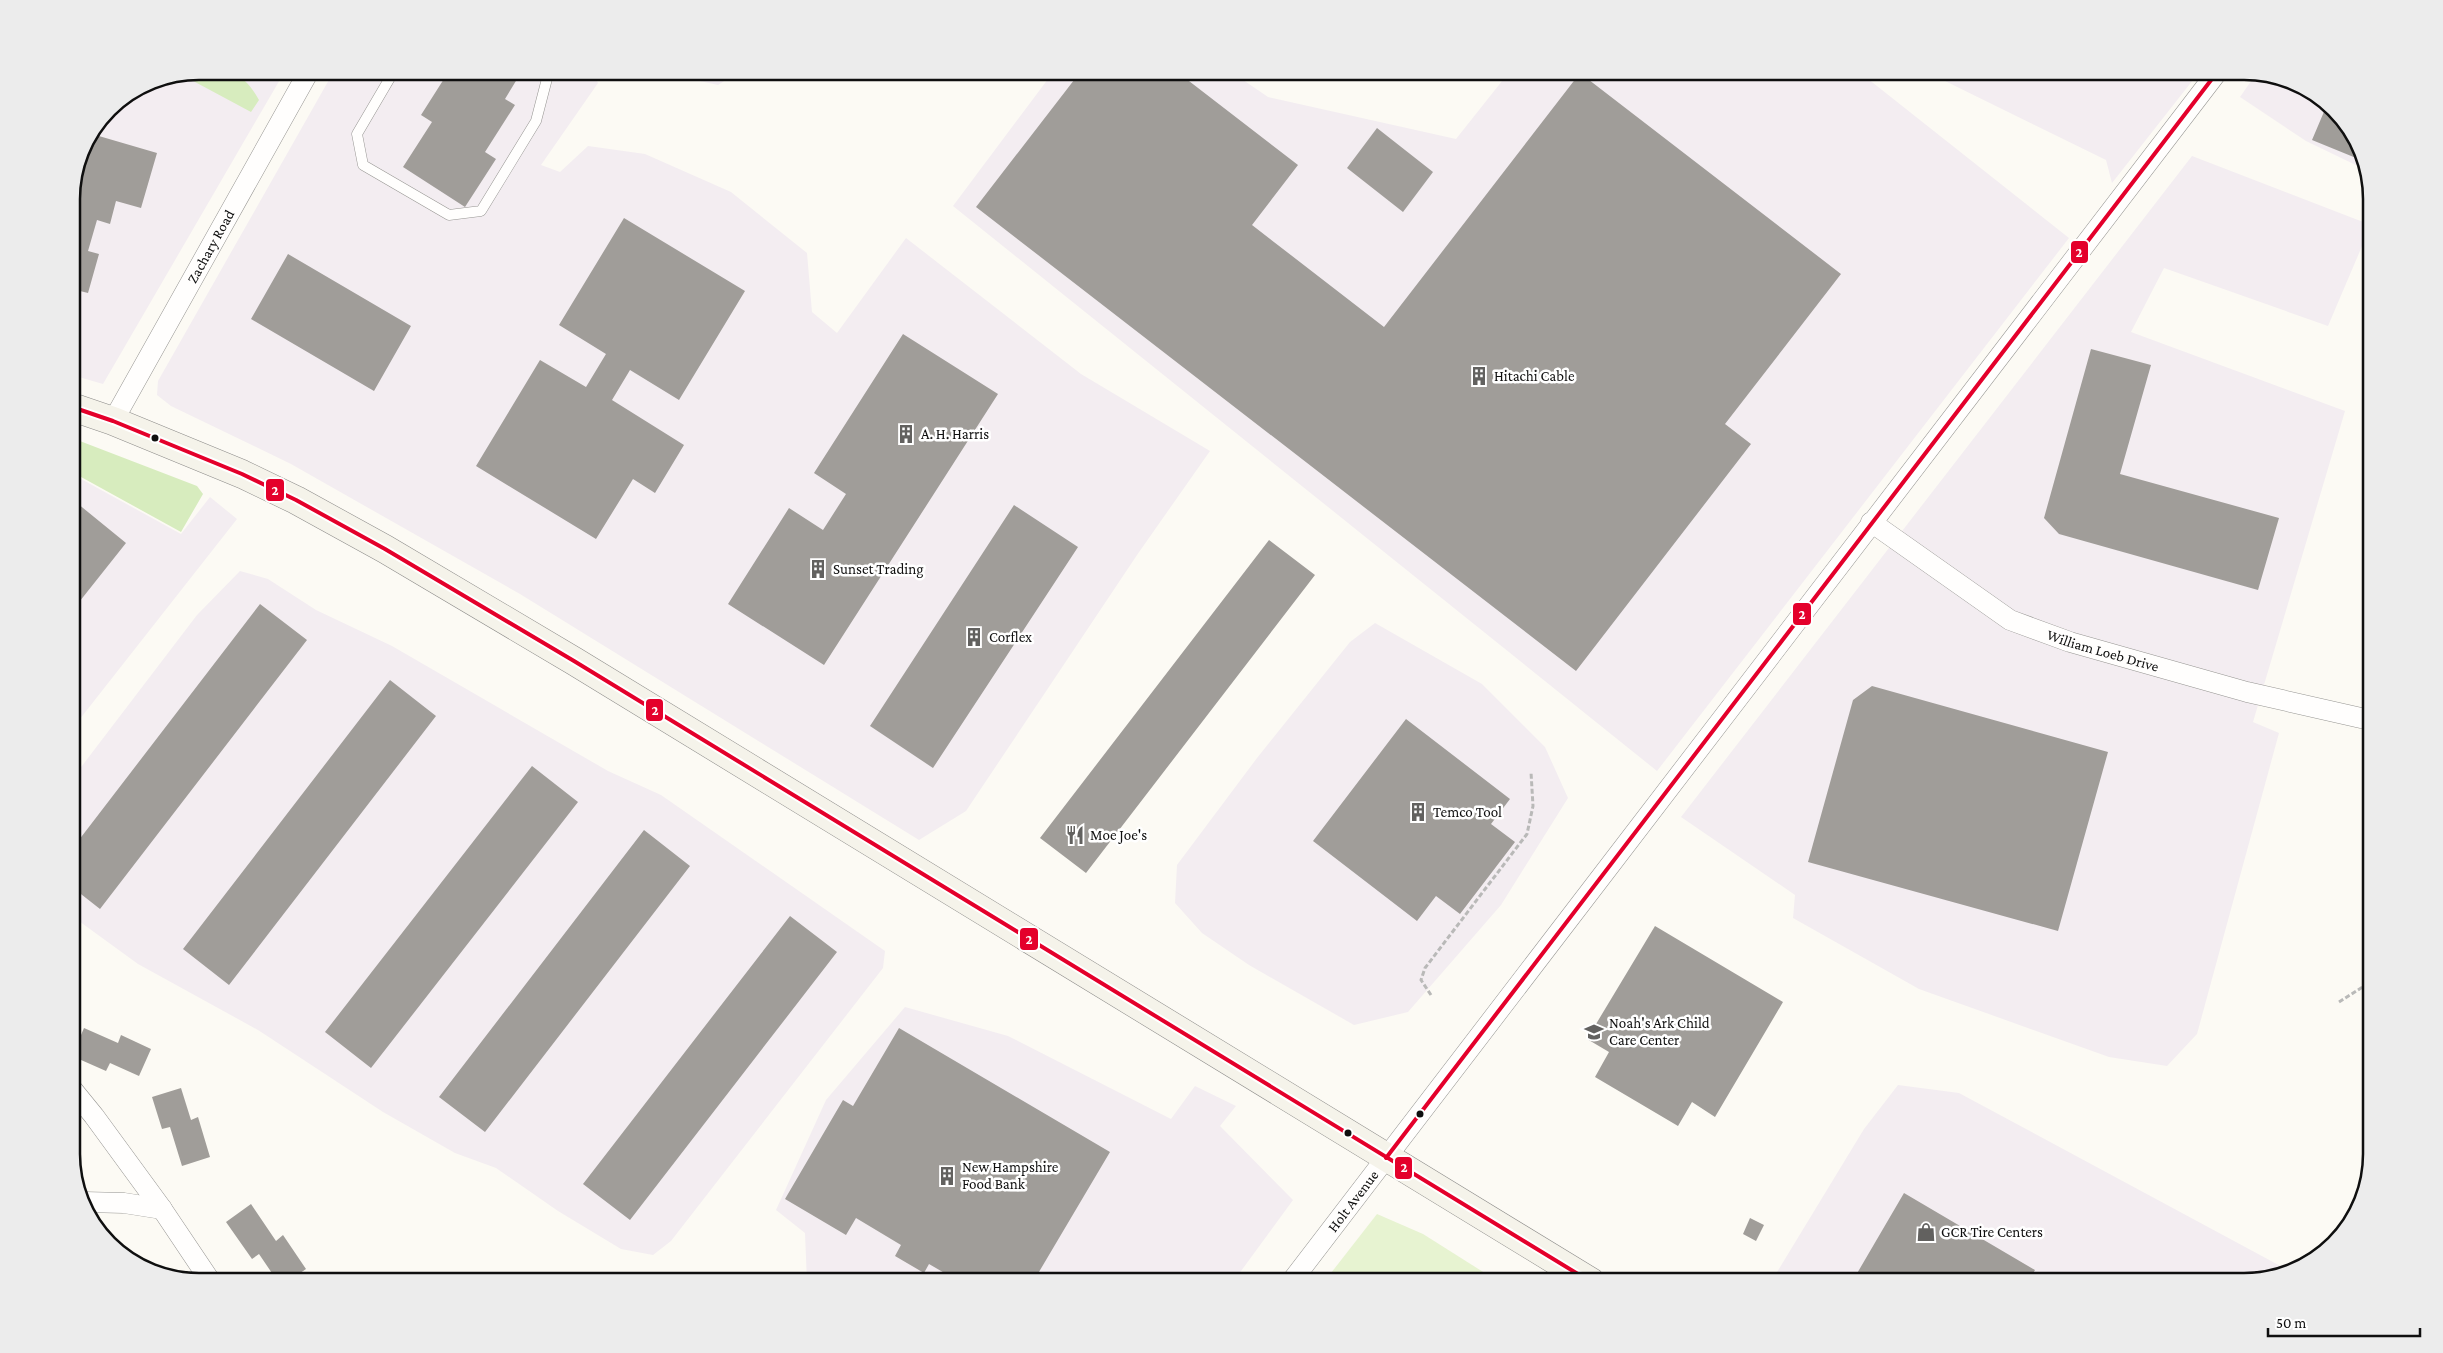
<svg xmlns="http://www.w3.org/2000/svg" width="2443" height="1353" font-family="'Crimson Pro',serif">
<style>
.industrial{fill:#f3edf1}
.green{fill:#e7f3d1}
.forest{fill:#d7ecbe}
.building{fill:#a09d99}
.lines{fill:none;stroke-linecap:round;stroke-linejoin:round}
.lane-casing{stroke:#969592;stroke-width:11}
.street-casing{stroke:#969592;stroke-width:21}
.secondary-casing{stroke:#8c8b89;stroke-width:29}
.path{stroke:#b9b9b8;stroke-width:3;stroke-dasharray:5 2.5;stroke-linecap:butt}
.lane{stroke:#fffefd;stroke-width:10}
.street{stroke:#fffefd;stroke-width:20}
.secondary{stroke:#f5f3ea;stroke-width:28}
.bus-1-casing{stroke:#fff;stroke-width:8}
.bus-1{stroke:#e4002b;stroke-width:4}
.bus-dot{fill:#0f0f0f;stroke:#fff;stroke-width:2}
.labels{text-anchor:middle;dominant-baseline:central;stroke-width:5;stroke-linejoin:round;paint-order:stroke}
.street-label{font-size:15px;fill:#0f0f0f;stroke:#fff}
.poi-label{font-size:15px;fill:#0f0f0f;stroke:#fff;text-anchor:start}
.rim{fill:none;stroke:#0f0f0f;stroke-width:2.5}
.line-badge{stroke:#fff;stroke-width:2}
.badge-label{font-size:14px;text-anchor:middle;font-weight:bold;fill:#fff}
</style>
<rect width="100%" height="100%" fill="#fcfaf4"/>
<path class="industrial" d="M199 71H285L103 384 72 375V191L81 150 109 109 151 81Z
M334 71H592L598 83 541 165 560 172 588 146 645 154 731 192 807 253 812 312 837 333 906 238 1081 374 1210 451 1137 555 966 811 919 840 520 594 291 464 171 406 157 395 158 381Z
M655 71H740L718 85Z
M1054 71H1230L1268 97 1456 139 1510 71H1858L2069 238 1657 771 953 206Z
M1933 71H2200L2112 183 2106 160 1943 80Z
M2256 74 2301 85 2350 128 2364 169 2306 141 2240 97Z
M2192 156 2371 225 2328 326 2164 268 2131 332 2345 411 2253 722 2279 733 2197 1034 2167 1066 2109 1057 1919 989 1793 918 1795 895 1681 817Z
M72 474 181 534 210 497 237 519 72 729Z
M240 571 268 579 316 610 392 646 608 771 661 795 885 951 883 968 671 1241 653 1255 621 1249 558 1211 496 1168 455 1153 383 1112 258 1030 138 964 72 916V779L197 615Z
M1375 623 1482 684 1545 747 1568 798 1501 905 1408 1012 1354 1025 1249 965 1202 933 1175 903 1177 865 1257 758 1350 642Z
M905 1007 1008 1036 1171 1119 1195 1086 1236 1106 1220 1126 1293 1200 1233 1282H807L805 1233 776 1210 826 1100Z
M1898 1085 1959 1093 2286 1269 2244 1282H1771L1864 1129Z"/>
<path class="green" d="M1377 1214 1423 1234 1499 1282H1324Z"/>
<path class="forest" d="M199 71C230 71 243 71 259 100L251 112 182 75Z
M72 438 197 486 203 494 181 532 72 472Z"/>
<path class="building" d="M449 71H522L505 99 515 105 485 152 496 159 465 207 403 167 432 122 421 115Z
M1081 71H1176L1298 165 1252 225 1384 327 1580 73 1841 274 1725 424 1751 444 1576 671 976 207Z
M2326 107 2350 128 2361 160 2312 140Z
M1377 128 1433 172 1403 212 1347 168Z
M92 134 157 153 141 208 116 201 110 224 97 220 88 251 99 254 88 293 72 289V191L81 150Z
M624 218 745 291 679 400 630 370 612 400 684 445 655 493 633 479 596 539 476 466 540 360 586 387 606 354 559 325Z
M288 254 411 326 374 391 251 319Z
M903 334 998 394 824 665 728 604 789 508 823 530 846 494 814 473Z
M2091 349 2151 365 2120 474 2279 518 2258 590 2059 534 2044 518Z
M72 499 126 543 72 611Z
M1014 505 1078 547 933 768 870 726Z
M1269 540 1315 575 1086 873 1040 838Z
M260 604 307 640 100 909 72 887V849Z
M390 680 436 716 229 985 183 949Z
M1872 686 2108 752 2058 931 1808 862 1853 700Z
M1406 719 1510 799 1491 824 1515 842 1460 914 1436 896 1417 921 1313 841Z
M532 766 578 802 371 1068 325 1032Z
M644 830 690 866 485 1132 439 1097Z
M790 916 837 952 630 1220 583 1184Z
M1655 926 1783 1002 1715 1117 1692 1102 1678 1126 1595 1077 1609 1052 1587 1039Z
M84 1028 118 1043 121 1035 151 1049 139 1076 110 1063 106 1071 72 1056Z
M899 1028 1110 1152 1033 1282H960L929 1264 924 1273 895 1256 901 1245 856 1218 846 1235 785 1199 843 1100 853 1106Z
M181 1088 191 1120 198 1117 210 1157 182 1166 170 1127 162 1129 152 1097Z
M1904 1193 2035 1270 2028 1282H1852Z
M251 1204 276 1241 283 1235 306 1269 287 1282H278L259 1254 252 1259 226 1222Z
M1750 1218 1764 1225 1756 1241 1743 1234Z"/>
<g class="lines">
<g class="lane-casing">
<path id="lane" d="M394 71 357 134 363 165 449 215 481 211 536 121 549 71"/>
</g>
<g class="street-casing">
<g id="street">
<path id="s1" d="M113 421 309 71"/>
<path id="s2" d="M1871 522 2010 620 2070 642 2247 692 2361 718"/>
<path d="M72 1089 94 1116 162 1209 211 1282"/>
<path d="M85 1202 124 1203 162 1209"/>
<path id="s3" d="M1291 1282 2218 71"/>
</g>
</g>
<g class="secondary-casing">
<path id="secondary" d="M72 407 113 421 242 474 296 500 385 549 574 661 1591 1282"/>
</g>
<path class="path" d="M1431 995 1421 980 1425 968 1527 834 1533 806 1531 772
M2339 1002 2372 981"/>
<use href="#lane" class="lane"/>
<use href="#street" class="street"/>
<use href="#secondary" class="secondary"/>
<g class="bus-1-casing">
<path id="bus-1" d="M72 407 113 421 242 474 296 500 385 549 574 661 1591 1282
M1386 1158 2218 71"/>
</g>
<use href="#bus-1" class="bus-1"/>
</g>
<defs>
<g id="building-bare" transform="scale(1.5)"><path d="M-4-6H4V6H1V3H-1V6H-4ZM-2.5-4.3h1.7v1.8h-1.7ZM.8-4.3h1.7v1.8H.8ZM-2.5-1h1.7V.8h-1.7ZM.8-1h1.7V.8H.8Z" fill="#62615f" stroke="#fff" stroke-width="2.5" paint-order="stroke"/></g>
<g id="restaurant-bare" transform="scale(1.5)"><path d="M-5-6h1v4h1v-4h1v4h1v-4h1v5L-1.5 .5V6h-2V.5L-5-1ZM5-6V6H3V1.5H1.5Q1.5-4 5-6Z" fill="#62615f" stroke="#fff" stroke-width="2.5" paint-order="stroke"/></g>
<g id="school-bare" transform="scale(1.5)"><path d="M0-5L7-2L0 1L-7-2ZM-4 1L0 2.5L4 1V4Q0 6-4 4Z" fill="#62615f" stroke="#fff" stroke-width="2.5" paint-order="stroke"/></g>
<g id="shop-bare" transform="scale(1.5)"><path d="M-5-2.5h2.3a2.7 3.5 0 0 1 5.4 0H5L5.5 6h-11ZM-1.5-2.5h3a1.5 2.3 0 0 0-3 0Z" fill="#62615f" stroke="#fff" stroke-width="2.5" paint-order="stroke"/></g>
</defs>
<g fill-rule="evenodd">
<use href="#building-bare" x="1479" y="376"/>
<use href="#building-bare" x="906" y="434"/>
<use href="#building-bare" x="818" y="569"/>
<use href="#building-bare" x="974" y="637"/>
<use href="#building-bare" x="1418" y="812"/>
<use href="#restaurant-bare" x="1075" y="835"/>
<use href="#school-bare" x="1594" y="1032"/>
<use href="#building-bare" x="947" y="1176"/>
<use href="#shop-bare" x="1926" y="1232"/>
</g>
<g class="bus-dot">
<circle cx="155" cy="438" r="4.5"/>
<circle cx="1420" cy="1114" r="4.5"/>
<circle cx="1348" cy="1133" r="4.5"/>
</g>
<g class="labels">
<g class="street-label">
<text stroke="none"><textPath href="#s1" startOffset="200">Zachary Road</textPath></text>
<text stroke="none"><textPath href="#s2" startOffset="268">William Loeb Drive</textPath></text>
<text stroke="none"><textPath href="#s3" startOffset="102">Holt Avenue</textPath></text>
</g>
<g class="poi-label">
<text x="1494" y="376">Hitachi Cable</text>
<text x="921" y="434">A. H. Harris</text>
<text x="833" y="569">Sunset Trading</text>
<text x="989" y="637">Corflex</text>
<text x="1433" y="812">Temco Tool</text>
<text x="1090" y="835">Moe Joe's</text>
<text x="1609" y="1023">Noah's Ark Child<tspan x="1609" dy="17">Care Center</tspan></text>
<text x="962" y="1167">New Hampshire<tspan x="962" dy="17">Food Bank</tspan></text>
<text x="1941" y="1232">GCR Tire Centers</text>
</g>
</g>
<path d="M0 0H2443V1353H0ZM199 80H2244A119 119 0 0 1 2363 199V1154A119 119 0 0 1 2244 1273H199A119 119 0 0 1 80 1154V199A119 119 0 0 1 199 80Z" fill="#ececec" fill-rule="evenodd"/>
<path class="rim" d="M199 80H2244A119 119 0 0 1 2363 199V1154A119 119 0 0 1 2244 1273H199A119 119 0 0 1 80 1154V199A119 119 0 0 1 199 80Z"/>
<g class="line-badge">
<rect x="2070" y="240" width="19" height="24" rx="5" fill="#e4002b"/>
<rect x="265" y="478" width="20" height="24" rx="5" fill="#e4002b"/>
<rect x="1792" y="602" width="20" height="24" rx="5" fill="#e4002b"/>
<rect x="645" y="698" width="19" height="24" rx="5" fill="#e4002b"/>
<rect x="1019" y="927" width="20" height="24" rx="5" fill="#e4002b"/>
<rect x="1394" y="1156" width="19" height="24" rx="5" fill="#e4002b"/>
</g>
<g class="badge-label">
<text x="2079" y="257">2</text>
<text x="275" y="495">2</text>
<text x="1802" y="619">2</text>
<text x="655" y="715">2</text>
<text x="1029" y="944">2</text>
<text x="1404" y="1172">2</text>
</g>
<path d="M2268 1328v8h152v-8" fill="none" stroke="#0f0f0f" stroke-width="2.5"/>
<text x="2276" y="1328" font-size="15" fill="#0f0f0f" stroke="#ffffff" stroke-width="4" paint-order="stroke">50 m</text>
</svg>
